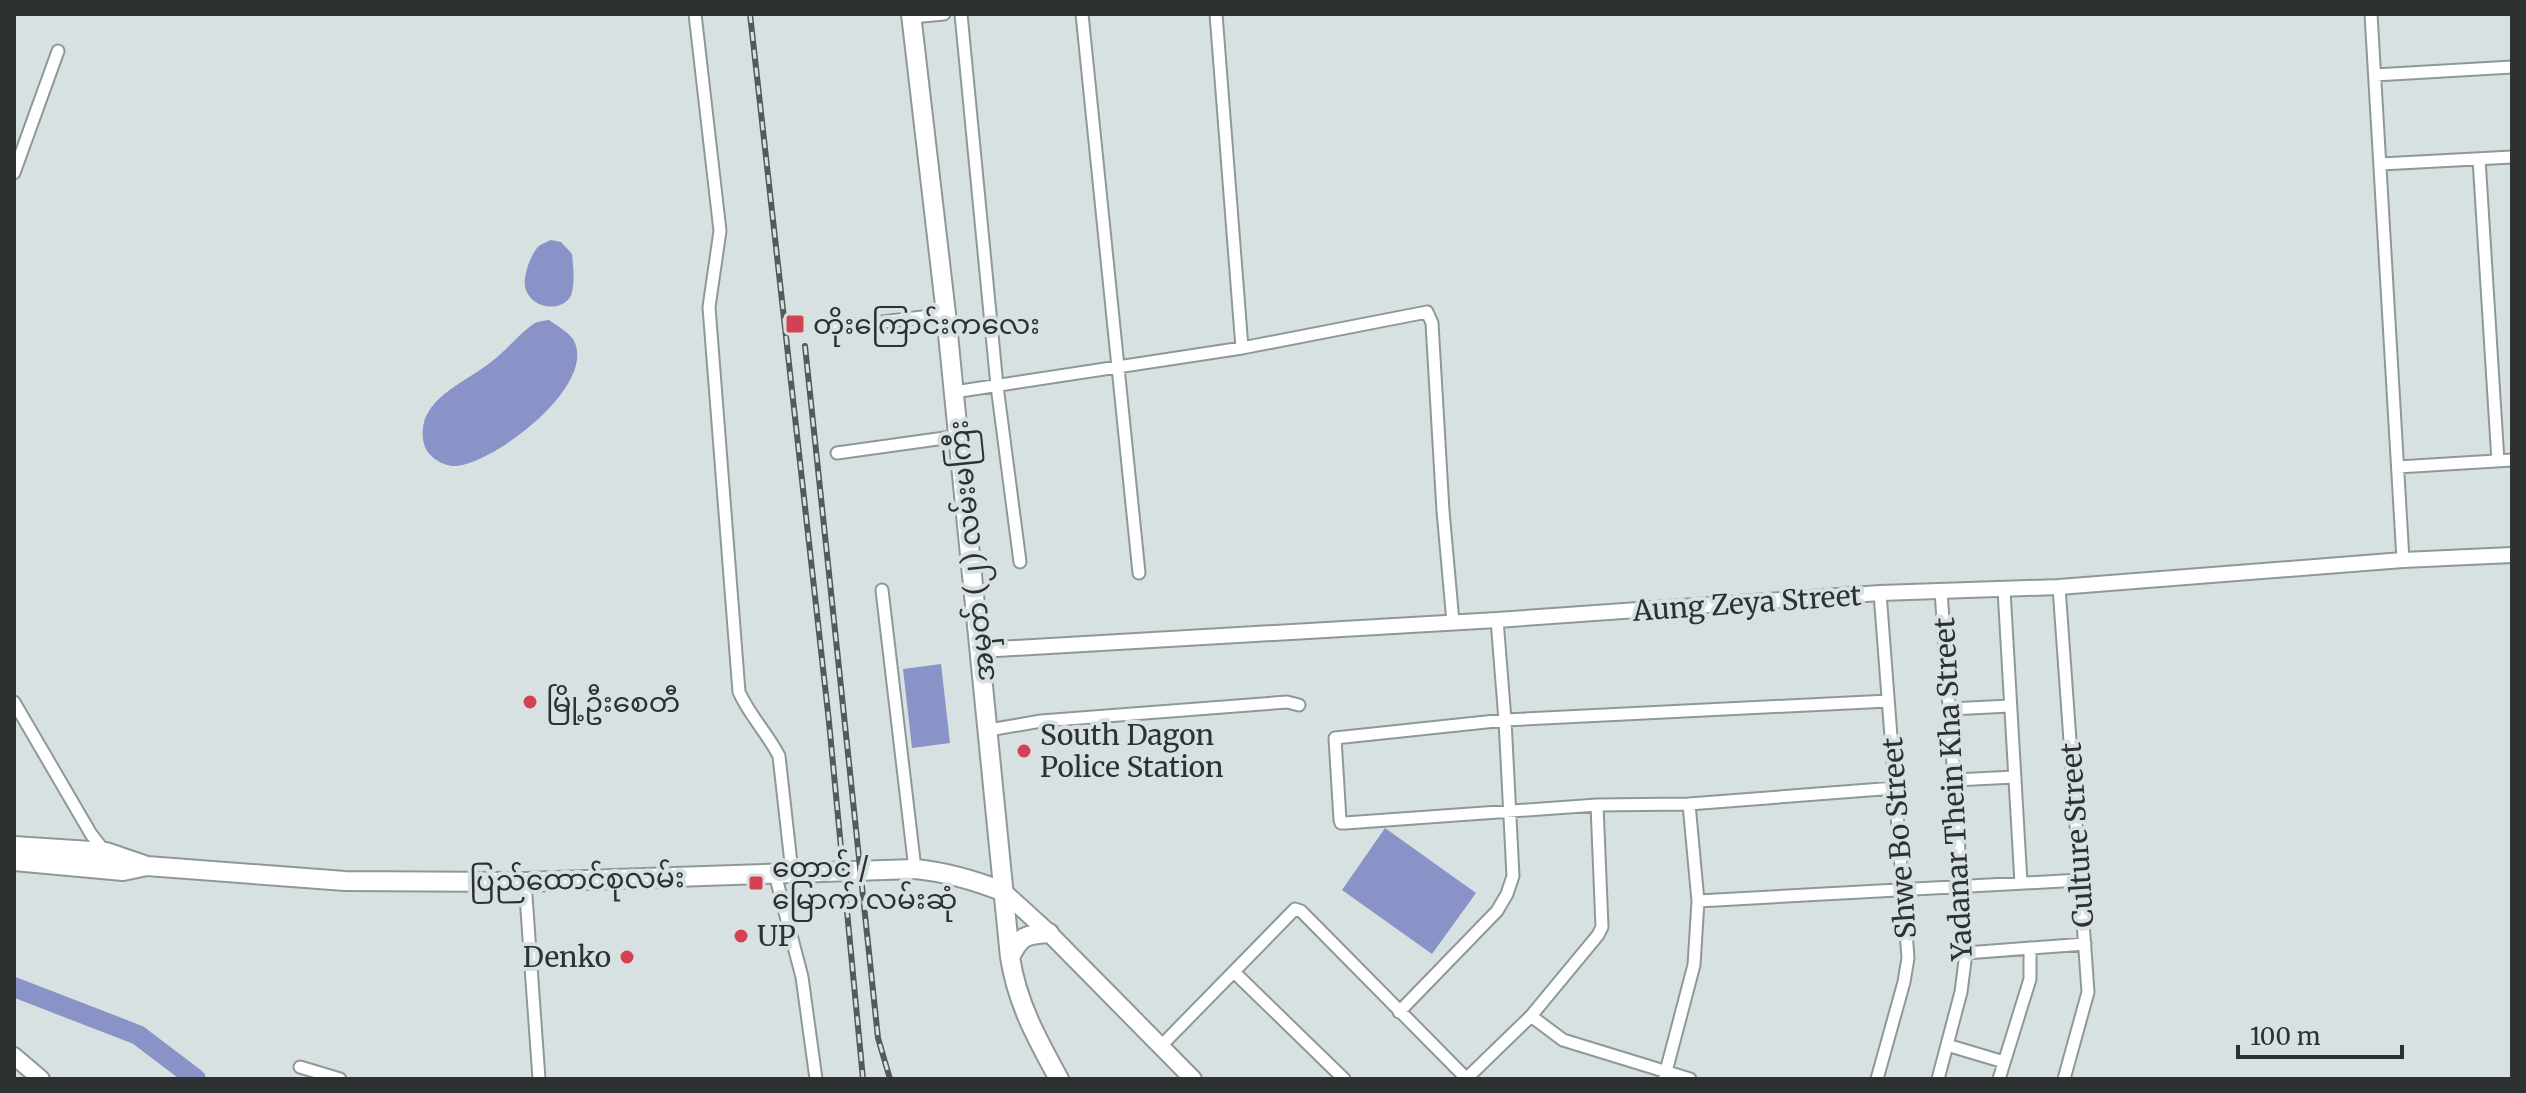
<svg xmlns="http://www.w3.org/2000/svg" width="2526" height="1093" font-family="Merriweather,'Noto Sans Myanmar',serif">
<style>
.water{fill:#8993c7}
.lines{fill:none;stroke-linecap:round;stroke-linejoin:round}
.river{stroke:#8993c7;stroke-width:20}
.minor-casing{stroke:#8f9899;stroke-width:15}
.tertiary-casing{stroke:#8f9899;stroke-width:18}
.secondary-casing{stroke:#8f9899;stroke-width:20}
.primary-casing{stroke:#8f9899;stroke-width:22}
.minor{stroke:#fff;stroke-width:11}
.tertiary{stroke:#fff;stroke-width:14}
.secondary{stroke:#fff;stroke-width:16}
.primary{stroke:#fff;stroke-width:18}
.rail-casing{stroke:#545959;stroke-width:6}
.rail{stroke:#d8e1e2;stroke-width:3;stroke-dasharray:9;stroke-linecap:butt}
.poi-dot{fill:#d34252;stroke:#d8e1e2;stroke-width:3}
.labels{text-anchor:middle;dominant-baseline:central;stroke-width:8;stroke-linejoin:round;paint-order:stroke}
.poi-label{font-size:28px;fill:#2d3131;stroke:#d8e1e2;text-anchor:start}
.street-label{font-size:28px;fill:#2d3131;stroke:#d8e1e2}
</style>
<rect width="100%" height="100%" fill="#d8e1e2"/>
<path class="water" d="M551 240 561 242 572 254C573 266 575 280 572 292 571 298 566 303 560 305 546 310 529 303 525 287 523 276 531 253 539 246 543 243 547 242 551 240Z
M549 320C556 325 568 332 573 339 600 384 493 465 454 466 443 466 429 457 425 447 421 436 422 421 429 411 442 390 471 378 491 362 506 351 517 336 532 325 537 321 543 321 549 320Z
M941 664 950 743 912 748 903 669Z
M1385 828 1476 893 1432 954 1342 890Z"/>
<g class="lines">
<path class="river" d="M14 987 138 1035 196 1079"/>
<g class="minor-casing">
<path id="minor" d="M695 14 720 231 709 307 739 692C750 716 767 733 779 756L792 872
M961 14 997 386 1020 562
M1082 14 1139 573
M1216 14 1242 348
M2371 14 2403 560
M912 17 944 14
M2375 75 2512 67
M2479 159 2498 461
M2381 164 2512 157
M14 173 58 51
M835 328 946 314
M954 392 1242 348 1427 312 1432 323 1443 511 1453 622
M837 453 959 436
M2398 467 2512 460
M2059 587 2088 992 2064 1079
M882 590 915 869
M2004 590 2021 883
M1888 701 1505 720 1335 738 1340 820 1341 823H1345L1597 805 1689 804 1895 788
M14 702 91 834 105 852
M1950 709 2010 706
M989 730 1041 721 1287 702 1299 705
M1955 780 2014 777
M775 874 802 977 816 1079
M525 882 539 1079
M1698 901 2080 880
M1966 953 2085 944
M1234 972 1344 1079
M1399 1012 1497 911 1507 894 1513 876 1505 720 1497 620
M1531 1016 1563 1040 1690 1079
M1947 1045 2004 1062
M1160 1047 1295 909 1301 911 1467 1079
M300 1067 340 1079
M1466 1079 1531 1016 1598 935 1602 927 1597 805
M1664 1079 1694 965 1698 901 1689 804
M1877 1079 1904 982 1908 958 1880 593
M1938 1079 1961 992 1966 953 1941 591
M1999 1079 2030 979V948"/>
</g>
<g class="tertiary-casing">
<path id="tertiary" d="M981 650 1497 620 1880 593 2059 587 2403 560 2512 555"/>
</g>
<g class="secondary-casing">
<path id="secondary" d="M1004 892 1049 933 1193 1079
M14 1056 41 1079"/>
</g>
<g class="primary-casing">
<path id="primary" d="M911 14 946 314 1010 957C1017 1003 1037 1039 1059 1079
M14 846 106 852 147 866 345 881 525 882 915 869C947 872 974 880 1004 892
M14 861 123 871 147 866
M1010 957C1021 935 1025 935 1049 933"/>
</g>
<use href="#minor" class="minor"/>
<use href="#tertiary" class="tertiary"/>
<use href="#secondary" class="secondary"/>
<use href="#primary" class="primary"/>
<g class="rail-casing">
<path id="rail" d="M750 14 829 722 863 1079
M805 346 878 1038 890 1079"/>
</g>
<use href="#rail" class="rail"/>
</g>
<g class="poi-dot">
<rect x="785" y="314" width="20" height="20" rx="4"/>
<circle cx="530" cy="702" r="8"/>
<circle cx="1024" cy="751" r="8"/>
<rect x="748" y="875" width="16" height="16" rx="4"/>
<circle cx="741" cy="936" r="8"/>
<circle cx="627" cy="957" r="8"/>
</g>
<g class="labels">
<g class="poi-label">
<text x="813" y="324">တိုးကြောင်းကလေး</text>
<text x="546" y="702">မြို့ဦးစေတီ</text>
<text x="1040" y="735">South Dagon<tspan x="1040" dy="32">Police Station</tspan></text>
<text x="772" y="867">တောင် /<tspan x="772" dy="32">မြောက် လမ်းဆုံ</tspan></text>
<text x="757" y="936">UP</text>
<text x="611" y="957" text-anchor="end">Denko</text>
</g>
<g class="street-label">
<text transform="translate(971 551) rotate(-96)">အမှတ် (၂) လမ်းမကြီး</text>
<text transform="translate(1747 603) rotate(-4)">Aung Zeya Street</text>
<text transform="translate(1953 789) rotate(-93)">Yadanar Thein Kha Street</text>
<text transform="translate(2077 835) rotate(-94)">Culture Street</text>
<text transform="translate(1899 838) rotate(-94)">Shwe Bo Street</text>
<text transform="translate(577 879) rotate(-1)">ပြည်ထောင်စုလမ်း</text>
</g>
</g>
<rect width="2526" height="1093" fill="none" stroke="#2d3131" stroke-width="32"/>
<path d="M2238 1045v12h164v-12" fill="none" stroke="#2d3131" stroke-width="4"/>
<text x="2250" y="1045" font-size="24" fill="#2d3131" stroke="#d8e1e2" stroke-width="6" paint-order="stroke">100 m</text>
</svg>
